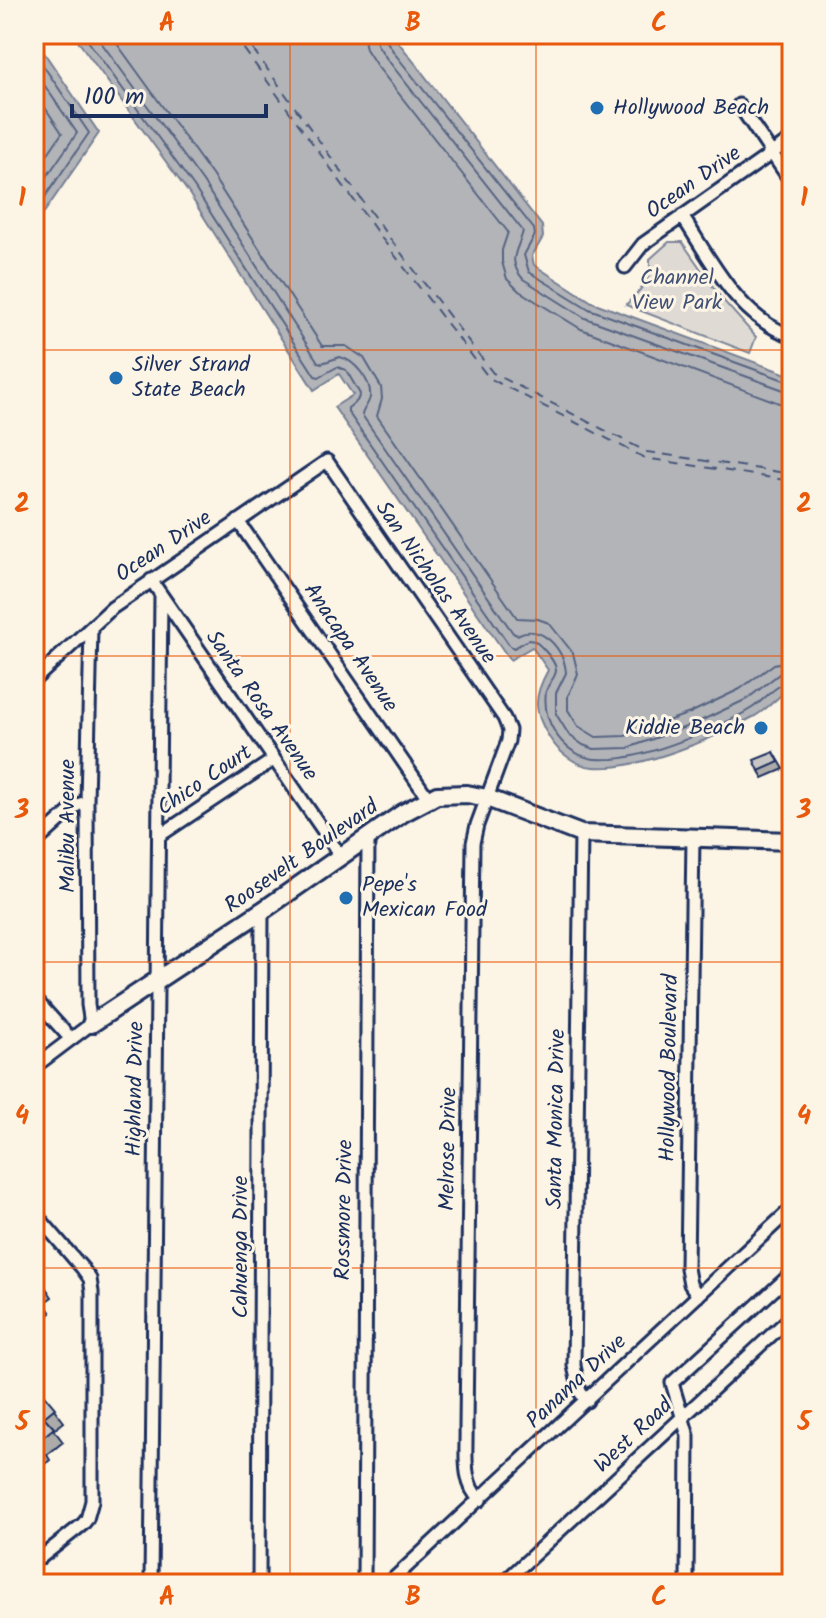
<svg xmlns="http://www.w3.org/2000/svg" width="826" height="1618" font-family="Kalam,sans-serif">
<style>
.green{fill:#dfdbd4;stroke:#7d8599;stroke-width:2}
.water{fill:#b2b4b8;stroke:#767f94;stroke-width:2}
.lines{fill:none;stroke-linecap:round;stroke-linejoin:round}
.shore{stroke:#576482;stroke-width:2}
.ferry{stroke:#485779;stroke-width:2;stroke-dasharray:10 8;stroke-linecap:butt}
.street-casing{stroke:#1b2f5e;stroke-width:17}
.secondary-casing{stroke:#1b2f5e;stroke-width:22}
.street{stroke:#fcf5e5;stroke-width:11}
.secondary{stroke:#fcf5e5;stroke-width:16}
.wall{fill:#acabaa;stroke:#1b2f5e;stroke-width:2}
.building{fill:#c8c7c6;stroke:#1b2f5e;stroke-width:2}
.grid{fill:none;stroke:#e8590c;stroke-width:2;stroke-opacity:0.55}
.poi-dot{fill:#1f6fb2;stroke:#fcf5e5;stroke-width:3}
.labels{text-anchor:middle;dominant-baseline:central;stroke-width:6;stroke-linejoin:round;paint-order:stroke}
.poi-label{font-size:22px;fill:#1b2f5e;stroke:#fcf5e5;text-anchor:start}
.street-label{font-size:22px;fill:#1b2f5e;stroke:#fcf5e5}
.park-label{font-size:22px;fill:#425176;stroke:#fcf5e5}
.neatline{fill:none;stroke:#e8590c;stroke-width:3}
.grid-label{font-size:26px;text-anchor:middle;font-weight:bold;fill:#e8590c}
</style>
<rect width="100%" height="100%" fill="#fcf5e5"/>
<filter id="ink" filterUnits="userSpaceOnUse"><feTurbulence type="fractalNoise" baseFrequency=".0125" numOctaves="2"/><feDisplacementMap in="SourceGraphic" scale="16" xChannelSelector="R" yChannelSelector="G"/><feConvolveMatrix kernelMatrix="1 2 1 2 8 2 1 2 1" color-interpolation-filters="sRGB"/></filter>
<g filter="url(#ink)">
<path class="green" d="M669 242H682L721 298 756 337 750 353 626 305C641 287 651 285 650 259Z"/>
<path class="water" d="M73 34H392L542 226 543 237 532 256 534 265 592 302 792 376V694L788 689C777 698 767 709 755 716 715 738 638 771 593 767 576 766 558 752 549 737 533 711 533 697 548 670L532 647 510 660 334 407 353 395 339 374 314 390 188 192Z
M34 38 99 133 34 227Z"/>
<g class="lines">
<path class="shore" d="M83 34 194 187 315 376 319 377 337 367 346 370 360 394 357 401 348 408V412L510 646 514 648 528 640 535 641C541 646 556 661 556 670 556 678 547 684 546 692 542 721 561 751 589 758 597 760 605 759 613 759 648 757 722 727 752 708 765 700 776 682 792 683
M95 34 203 182 318 362 322 363 340 357C354 360 372 381 370 397 369 404 363 409 362 415L513 633 517 635C541 622 565 650 566 673L556 693V714L569 735 583 745 594 749 628 748 694 724 747 699 779 674 792 672
M110 34 212 175 322 346H346L364 358 381 387 382 399 377 416 517 618 538 619 549 623 573 653 578 674 568 696V710L578 726 596 737 625 736 690 713 740 689 774 664 792 660
M363 34 366 49 377 66 508 232 502 250V262L507 279 519 291 581 329 779 403 792 405
M376 34 377 44 387 59 523 231C518 251 506 259 523 279L585 318 792 393
M386 34V40L395 54 534 229 535 235 524 255 529 272 589 309 792 383
M34 52 89 133 34 213
M34 70 77 133 34 195
M34 91 62 133 34 174"/>
<path class="ferry" d="M233 34 380 236 489 378 645 458 792 481
M242 34 385 232 493 373 647 452 792 474"/>
<g class="street-casing">
<path id="street" d="M739 105 792 183
M682 216C712 261 738 318 792 336
M625 267 643 244 792 139
M238 521 428 798
M151 580 340 855
M34 680 112 608 327 461 504 718 509 730 508 741 477 825 473 843 466 1427C467 1450 461 1483 480 1500
M581 834 574 1366 580 1392 587 1401
M159 836 273 760
M693 837 687 1268 690 1284 698 1296
M34 844 77 805 87 802
M34 998 70 1038
M34 1067 91 1024 88 1005 87 802 91 628
M34 1212 83 1269 90 1279 92 1292V1501L87 1519 83 1524 40 1558
M151 1584 161 595
M259 1584 262 911
M364 1584 368 837
M388 1584 792 1208
M502 1584 792 1316
M687 1584 688 1436 672 1383 792 1273"/>
</g>
<g class="secondary-casing">
<path id="secondary" d="M91 1024 262 911 403 813 437 795 467 794 487 798 581 834 792 841"/>
</g>
<use href="#street" class="street"/>
<use href="#secondary" class="secondary"/>
</g>
<path class="wall" d="M774 752 784 769 763 778 759 771Z
M34 1262 44 1276 40 1279 52 1297 44 1303 51 1313 34 1326Z
M34 1383 64 1422 54 1430 63 1442 47 1455 50 1460 34 1473Z"/>
<path class="building" d="M774 752 779 762 759 771 754 760Z
M34 1272 43 1283 34 1290Z
M34 1290 41 1299 34 1305Z
M34 1383 55 1408 44 1417 54 1428 37 1442 41 1446 34 1452Z"/>
</g>
<path class="grid" d="M290 34V1584M536 34V1584M34 350H792M34 656H792M34 962H792M34 1268H792"/>
<g class="poi-dot">
<circle cx="597" cy="108" r="8"/>
<circle cx="116" cy="378" r="8"/>
<circle cx="761" cy="728" r="8"/>
<circle cx="346" cy="898" r="8"/>
</g>
<g class="labels">
<g class="poi-label">
<text x="613" y="108">Hollywood Beach</text>
<text x="132" y="365">Silver Strand<tspan x="132" dy="25">State Beach</tspan></text>
<text x="745" y="728" text-anchor="end">Kiddie Beach</text>
<text x="362" y="885">Pepe's<tspan x="362" dy="25">Mexican Food</tspan></text>
</g>
<g class="street-label">
<text transform="translate(694 183) rotate(-35)">Ocean Drive</text>
<text transform="translate(164 547) rotate(-34)">Ocean Drive</text>
<text transform="translate(435 583) rotate(55)">San Nicholas Avenue</text>
<text transform="translate(350 648) rotate(56)">Anacapa Avenue</text>
<text transform="translate(261 706) rotate(55)">Santa Rosa Avenue</text>
<text transform="translate(205 781) rotate(-34)">Chico Court</text>
<text transform="translate(68 826) rotate(-90)">Malibu Avenue</text>
<text transform="translate(302 857) rotate(-35)">Roosevelt Boulevard</text>
<text transform="translate(670 1068) rotate(-89)">Hollywood Boulevard</text>
<text transform="translate(136 1089) rotate(-89)">Highland Drive</text>
<text transform="translate(557 1119) rotate(-89)">Santa Monica Drive</text>
<text transform="translate(449 1149) rotate(-89)">Melrose Drive</text>
<text transform="translate(345 1210) rotate(-89)">Rossmore Drive</text>
<text transform="translate(241 1247) rotate(-90)">Cahuenga Drive</text>
<text transform="translate(577 1382) rotate(-43)">Panama Drive</text>
<text transform="translate(634 1436) rotate(-43)">West Road</text>
</g>
<g class="park-label">
<text x="677" y="278">Channel<tspan x="677" dy="25">View Park</tspan></text>
</g>
</g>
<rect width="826" height="1618" fill="none" stroke="#fcf5e5" stroke-width="88"/>
<path d="M72 104v12h194v-12" fill="none" stroke="#1b2f5e" stroke-width="4"/>
<text x="84" y="104" font-size="24" fill="#1b2f5e" stroke="#fcf5e5" stroke-width="6" paint-order="stroke">100 m</text>
<rect x="44" y="44" width="738" height="1530" class="neatline"/>
<g class="grid-label">
<text x="167" y="31">A</text>
<text x="413" y="31">B</text>
<text x="659" y="31">C</text>
<text x="22" y="206">1</text>
<text x="804" y="206">1</text>
<text x="22" y="512">2</text>
<text x="804" y="512">2</text>
<text x="22" y="818">3</text>
<text x="804" y="818">3</text>
<text x="22" y="1124">4</text>
<text x="804" y="1124">4</text>
<text x="22" y="1430">5</text>
<text x="804" y="1430">5</text>
<text x="167" y="1605">A</text>
<text x="413" y="1605">B</text>
<text x="659" y="1605">C</text>
</g>
</svg>
